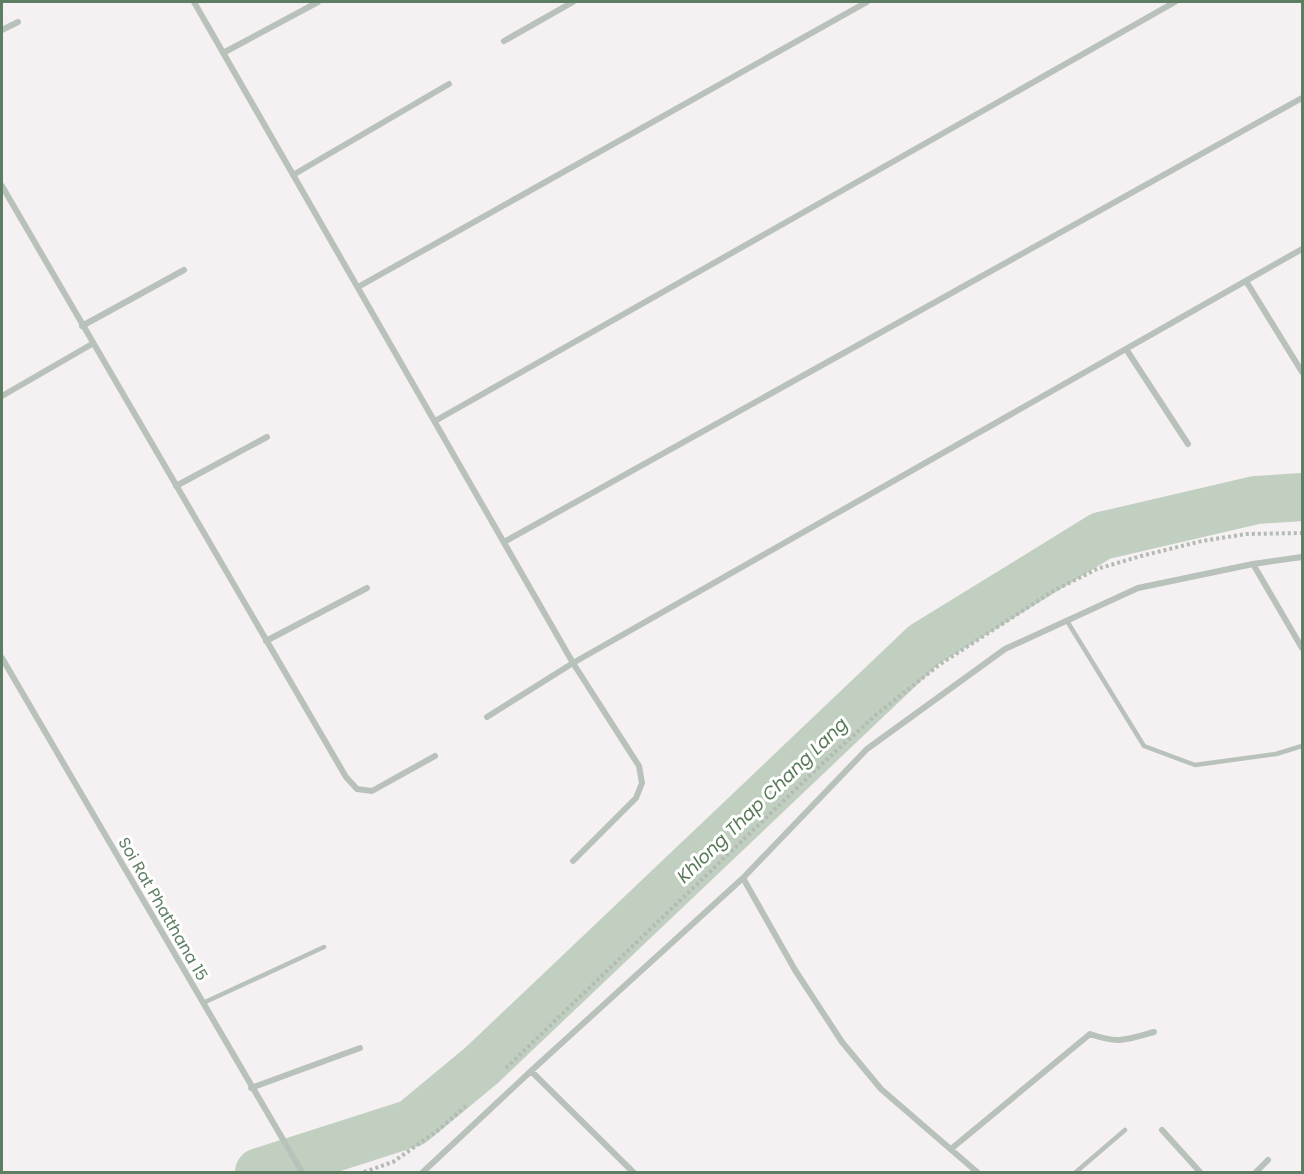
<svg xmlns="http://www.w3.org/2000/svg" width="1304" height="1174" font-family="Poppins,sans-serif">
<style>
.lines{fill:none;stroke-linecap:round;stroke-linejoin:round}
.river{stroke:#c0cfbf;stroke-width:48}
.path{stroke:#b3bbb4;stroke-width:4;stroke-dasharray:3 3;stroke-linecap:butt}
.service{stroke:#b8c2ba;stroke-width:4.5}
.minor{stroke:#b8c2ba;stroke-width:6}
.labels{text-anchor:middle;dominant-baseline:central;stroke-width:6;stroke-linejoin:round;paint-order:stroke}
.street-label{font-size:16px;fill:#5e7e63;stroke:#fff}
.water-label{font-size:18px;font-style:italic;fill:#597a58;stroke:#fff}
</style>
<rect width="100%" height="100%" fill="#f5f0f2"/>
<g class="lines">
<path class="river" d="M259 1172 412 1123 482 1065 924 645 1101 536 1256 500 1302 497"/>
<path class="path" d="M506 1068 824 762 877 714 939 665 1053 591 1097 569 1141 556 1202 541 1246 534 1302 533
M364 1172 393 1162 437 1131 466 1106"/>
<path class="service" d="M1067 621 1144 746 1195 765 1276 754 1302 746
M203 1003 324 947
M1076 1172 1125 1130"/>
<path class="minor" d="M194 2 573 663 639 766 642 783 636 798 573 861
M2 30 18 22
M504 41 573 2
M223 53 318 2
M293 175 449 84
M2 186 346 777 357 789 372 791 435 756
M1246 281 1302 372
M358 287 867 2
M82 326 184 270
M1126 349 1188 444
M2 396 92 344
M435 421 1175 2
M176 486 267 437
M504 542 1302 98
M1253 564 1302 648
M266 641 367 588
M2 658 302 1172
M487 717 573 663 1302 249
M743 878 795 970 842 1042 881 1089 977 1172
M531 1071 633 1172
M251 1088 360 1048
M1162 1130 1200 1172
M951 1149 1090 1034C1118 1044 1126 1040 1154 1032
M423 1172 531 1071 743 878 867 749 1005 649 1138 588 1253 564 1302 557
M1256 1172 1268 1160"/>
</g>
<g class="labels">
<g class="street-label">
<text transform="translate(163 909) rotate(60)">Soi Rat Phatthana 15</text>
</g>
<g class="water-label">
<text transform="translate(762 800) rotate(-44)">Khlong Thap Chang Lang</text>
</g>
</g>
<rect width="1304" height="1174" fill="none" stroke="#5e7e63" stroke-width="6"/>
</svg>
